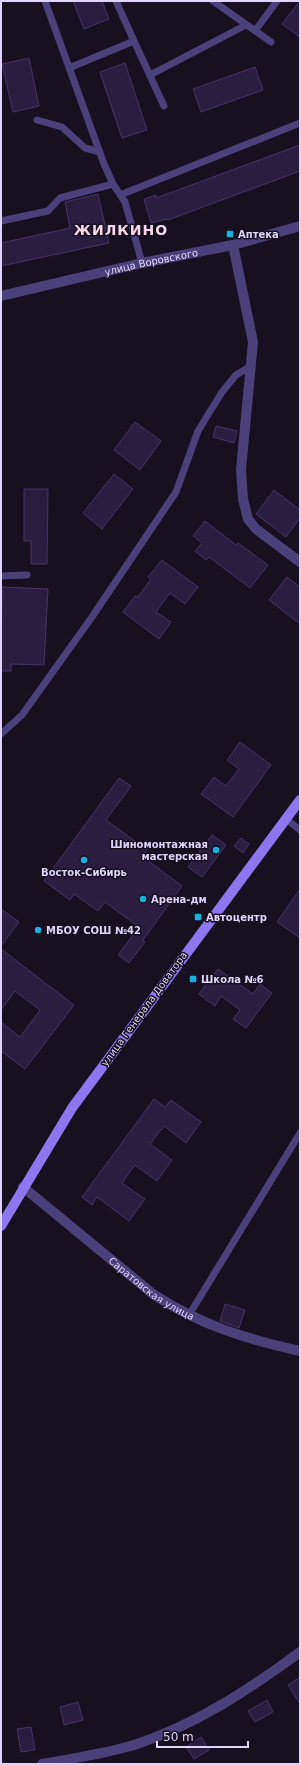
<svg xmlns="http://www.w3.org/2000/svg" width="301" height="1765" font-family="'DejaVu Sans',sans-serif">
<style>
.building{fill:#2a1e40;stroke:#463369}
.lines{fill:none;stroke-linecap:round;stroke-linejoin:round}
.lane{stroke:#4b417a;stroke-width:7}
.street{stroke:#4b417a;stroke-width:10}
.secondary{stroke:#8c77ef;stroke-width:10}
.poi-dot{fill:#1bafe0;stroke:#161021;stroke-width:1.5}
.labels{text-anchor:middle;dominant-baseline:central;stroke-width:3;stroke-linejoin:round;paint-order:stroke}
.poi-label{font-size:10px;font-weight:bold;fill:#dfd5fa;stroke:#161021;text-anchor:start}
.street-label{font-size:10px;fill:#dfd5fa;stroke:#161021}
.district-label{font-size:14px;font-weight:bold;letter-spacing:1px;fill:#fad7e8;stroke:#161021}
</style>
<rect width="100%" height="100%" fill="#161021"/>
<path class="building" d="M73 1H102L109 19 84 29Z
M300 1V37L282 24Z
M29 58 39 106 13 112 2 64Z
M125 63 147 130 122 138 100 72Z
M255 67 263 90 201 112 193 89Z
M300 145V171L168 220 167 219 151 223 144 199 156 195V198Z
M98 194 109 243 1 266V243L70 228 65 202Z
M135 422 161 441 140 470 114 450Z
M216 426 237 431 234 443 213 437Z
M114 474 133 489 102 529 83 513Z
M24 489H48L47 564H31V541H24Z
M274 490 300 510V518L286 537 256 514Z
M205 521 236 545 238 543 268 565 250 588 209 557 206 560 195 551 202 543 193 536Z
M162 560 198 587 185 604 170 593 156 612 171 622 159 639 123 612 135 596 138 597 151 579 148 577Z
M287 577 300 587V624L269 600Z
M2 587 48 589 44 665 11 664V671H1Z
M240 742 271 765 233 817 201 794 214 777 226 786 239 769 227 760Z
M119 778 131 786 106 820 147 850 142 856 182 886 143 940 145 942 129 963 118 955 139 927 105 902 98 911 74 894 70 900 44 881Z
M212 835 226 845 202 877 188 867Z
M241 838 249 844 243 853 234 846Z
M300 889V938L277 922Z
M1 909 19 922 1 946Z
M1 949 74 1005 25 1069 1 1051V1022L20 1037 40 1010 15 991 1 1010Z
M218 969 253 994 260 984 272 993 246 1028 233 1019 240 1010 221 996 215 1006 199 994Z
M154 1099 165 1107 171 1100 201 1122 186 1143 164 1126 150 1144 172 1160 157 1181 135 1165 122 1183 145 1199 129 1221 97 1197 92 1205 82 1197Z
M225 1304 245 1310 239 1328 220 1321Z
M300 1677V1704L288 1685Z
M267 1700 273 1712 255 1722 248 1711Z
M78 1702 83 1720 64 1725 60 1707Z
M31 1727 35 1750 21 1752 17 1729Z
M201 1737 209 1750 194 1759 186 1747Z"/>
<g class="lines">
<path class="lane" d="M45 1 104 164 113 184 125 202 142 263
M116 1 134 41
M213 1 271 42
M255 31 277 1
M69 68 134 41 164 106
M150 75 246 25
M37 120 62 127 85 148 100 152
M120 195 300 123
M1 221 48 211 60 198 113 184
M1 576 27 575
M1 734 22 715 92 617 176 492 198 431 222 392 236 375 251 366
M286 819 300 830
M189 1315 300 1133"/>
<g class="street">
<path d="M233 245 253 342 241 470 243 499 248 519 256 529 300 562"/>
<path id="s1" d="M1 296 142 263 233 245 300 226"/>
<path id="s2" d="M23 1187 153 1294C200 1325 246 1339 300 1351"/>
<path d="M42 1764C74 1758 106 1754 137 1744 197 1724 250 1689 300 1652"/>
</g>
<path class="secondary" d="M1 1226 72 1108 300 800"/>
</g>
<g class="poi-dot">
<rect x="226" y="230" width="8" height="8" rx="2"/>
<circle cx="216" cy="850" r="4"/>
<circle cx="84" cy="860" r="4"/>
<circle cx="143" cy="899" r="4"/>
<rect x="194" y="913" width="8" height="8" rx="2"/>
<circle cx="38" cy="930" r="4"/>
<rect x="189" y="975" width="8" height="8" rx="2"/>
</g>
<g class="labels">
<g class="poi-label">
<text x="238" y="234">Аптека</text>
<text x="208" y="844" text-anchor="end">Шиномонтажная<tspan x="208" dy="12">мастерская</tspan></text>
<text x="84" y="872" text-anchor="middle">Восток-Сибирь</text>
<text x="151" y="899">Арена-дм</text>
<text x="206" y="917">Автоцентр</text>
<text x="46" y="930">МБОУ СОШ №42</text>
<text x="201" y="979">Школа №6</text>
</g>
<g class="street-label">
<text stroke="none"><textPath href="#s1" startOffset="154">улица Воровского</textPath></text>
<text transform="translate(144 1009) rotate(-54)">улица Генерала Доватора</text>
<text stroke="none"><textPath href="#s2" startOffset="164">Саратовская улица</textPath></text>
</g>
<g class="district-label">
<text x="121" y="230">ЖИЛКИНО</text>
</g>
</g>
<rect width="301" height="1765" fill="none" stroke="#dfd5fa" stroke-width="4"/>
<path d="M157 1741v6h91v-6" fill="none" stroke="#dfd5fa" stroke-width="2"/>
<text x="163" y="1741" font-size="12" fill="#dfd5fa" stroke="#161021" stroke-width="3" paint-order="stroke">50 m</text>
</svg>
